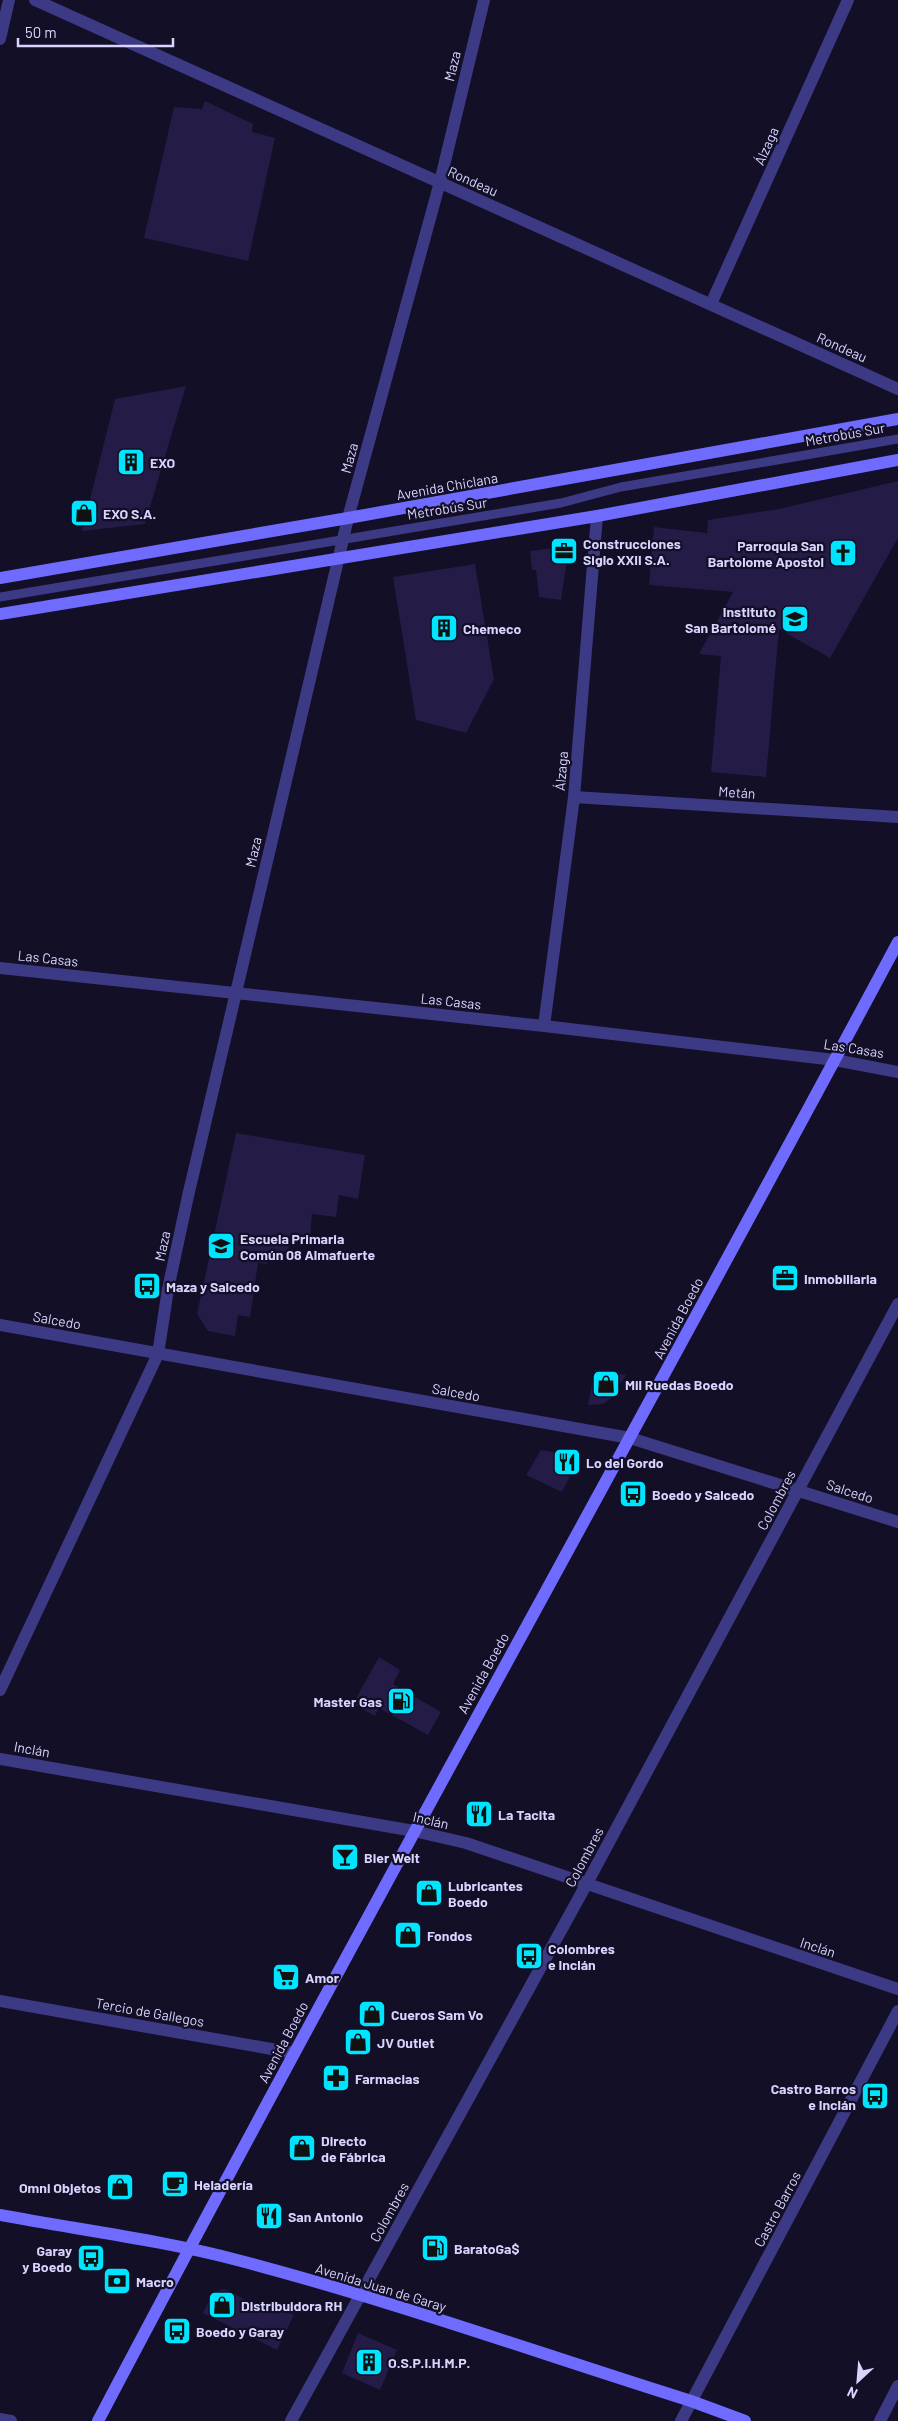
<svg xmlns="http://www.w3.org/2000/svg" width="898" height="2421" font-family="Barlow,sans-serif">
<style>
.building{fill:#241b47}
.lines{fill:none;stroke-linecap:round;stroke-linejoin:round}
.lane{stroke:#3d3a85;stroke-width:9}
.street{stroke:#3d3a85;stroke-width:12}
.secondary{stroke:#6f6bff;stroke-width:12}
.labels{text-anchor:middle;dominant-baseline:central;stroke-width:4.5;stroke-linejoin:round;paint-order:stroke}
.street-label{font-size:14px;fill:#d9d4ff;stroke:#130f26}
.poi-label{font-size:14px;font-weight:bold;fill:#d9d4ff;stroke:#130f26;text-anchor:start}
</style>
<rect width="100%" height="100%" fill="#130f26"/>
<path class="building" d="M205 101 253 124 252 132 275 138 248 261 144 238 174 107 202 109Z
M186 386 145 524 82 531 115 399Z
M898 481V538L830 658 779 629 766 777 711 772 721 656 699 654 733 592 649 585 654 527 707 533 708 520 779 509Z
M569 546 561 600 539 597 536 570H532L530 551Z
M475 564 494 679 466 733 416 720 393 577Z
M236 1133 365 1155 358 1199 339 1195 336 1217 312 1214 310 1239 290 1237 288 1252 268 1250 267 1264 258 1263 250 1317 238 1315 235 1336 208 1331 197 1314Z
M595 1370 626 1375 610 1399 603 1404 588 1405Z
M541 1450 580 1456 562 1492 526 1475Z
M379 1657 400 1670 393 1684 441 1712 428 1735 379 1708 375 1716 353 1704Z
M224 2289 268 2311 271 2304 294 2315 277 2350 203 2313 213 2292Z
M358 2333 397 2350 380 2390 342 2373Z"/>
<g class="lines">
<path class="lane" d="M0 597 561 503 621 487 898 439"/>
<path class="street" d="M35 0 898 389
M0 39 9 0
M711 304 848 0
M574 797 898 817
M0 968 544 1026 835 1060 898 1072
M544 1026 574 797 597 516
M0 1325 630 1438 898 1522
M0 1690 158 1354 168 1289 188 1196 348 518 440 182 484 0
M0 1759 414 1831 466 1843 898 1989
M0 2001 294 2053
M0 2419 11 2421
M291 2421 586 1885 898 1304
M681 2421 898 2011
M880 2421 898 2386"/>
<path class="secondary" d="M0 578 348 518 898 419
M0 614 597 516 898 460
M0 2215C80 2230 162 2240 241 2261 393 2301 541 2354 691 2401L745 2421
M98 2421C359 1925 634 1436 898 942"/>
</g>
<defs>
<g id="building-square" transform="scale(1.4375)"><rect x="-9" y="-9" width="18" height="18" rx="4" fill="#00e5ff" stroke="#130f26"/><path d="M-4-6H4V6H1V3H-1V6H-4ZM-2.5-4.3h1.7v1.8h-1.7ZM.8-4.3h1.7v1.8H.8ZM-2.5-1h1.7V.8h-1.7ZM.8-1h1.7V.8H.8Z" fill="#111"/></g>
<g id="shop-square" transform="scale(1.4375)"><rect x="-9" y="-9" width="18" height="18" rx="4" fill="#00e5ff" stroke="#130f26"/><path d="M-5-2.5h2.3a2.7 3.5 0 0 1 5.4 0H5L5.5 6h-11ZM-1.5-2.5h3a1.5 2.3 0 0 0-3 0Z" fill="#111"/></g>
<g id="office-square" transform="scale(1.4375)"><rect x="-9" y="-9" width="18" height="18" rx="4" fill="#00e5ff" stroke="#130f26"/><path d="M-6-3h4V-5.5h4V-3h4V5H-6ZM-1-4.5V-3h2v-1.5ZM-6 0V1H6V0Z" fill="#111"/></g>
<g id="church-square" transform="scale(1.4375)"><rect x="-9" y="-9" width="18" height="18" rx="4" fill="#00e5ff" stroke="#130f26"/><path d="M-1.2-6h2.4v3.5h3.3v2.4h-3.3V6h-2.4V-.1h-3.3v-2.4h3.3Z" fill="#111"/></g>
<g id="school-square" transform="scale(1.4375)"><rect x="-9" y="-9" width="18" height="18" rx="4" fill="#00e5ff" stroke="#130f26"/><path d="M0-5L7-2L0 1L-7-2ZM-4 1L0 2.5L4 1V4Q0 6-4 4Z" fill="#111"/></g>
<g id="bus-square" transform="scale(1.4375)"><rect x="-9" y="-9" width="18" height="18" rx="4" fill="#00e5ff" stroke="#130f26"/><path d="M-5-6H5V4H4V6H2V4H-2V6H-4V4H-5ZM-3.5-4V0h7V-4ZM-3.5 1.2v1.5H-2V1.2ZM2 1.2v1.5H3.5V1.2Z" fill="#111"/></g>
<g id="restaurant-square" transform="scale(1.4375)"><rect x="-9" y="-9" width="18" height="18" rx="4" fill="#00e5ff" stroke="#130f26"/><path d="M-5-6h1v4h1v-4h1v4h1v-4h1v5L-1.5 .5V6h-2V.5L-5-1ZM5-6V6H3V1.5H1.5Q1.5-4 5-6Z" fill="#111"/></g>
<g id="fuel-square" transform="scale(1.4375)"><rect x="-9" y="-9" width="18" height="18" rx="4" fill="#00e5ff" stroke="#130f26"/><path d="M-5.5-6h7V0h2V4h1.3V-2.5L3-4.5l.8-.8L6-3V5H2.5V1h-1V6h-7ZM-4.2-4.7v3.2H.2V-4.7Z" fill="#111"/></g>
<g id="bar-square" transform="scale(1.4375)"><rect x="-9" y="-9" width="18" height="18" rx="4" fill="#00e5ff" stroke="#130f26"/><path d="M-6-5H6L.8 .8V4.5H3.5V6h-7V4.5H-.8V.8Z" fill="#111"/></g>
<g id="supermarket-square" transform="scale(1.4375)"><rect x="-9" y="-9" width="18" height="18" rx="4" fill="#00e5ff" stroke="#130f26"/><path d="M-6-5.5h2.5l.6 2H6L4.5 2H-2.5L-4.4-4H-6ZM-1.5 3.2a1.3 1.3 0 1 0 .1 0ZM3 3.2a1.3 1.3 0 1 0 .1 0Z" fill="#111"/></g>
<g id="pharmacy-square" transform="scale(1.4375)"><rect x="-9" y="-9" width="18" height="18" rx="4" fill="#00e5ff" stroke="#130f26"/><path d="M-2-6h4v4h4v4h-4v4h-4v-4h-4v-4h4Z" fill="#111"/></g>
<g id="cafe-square" transform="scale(1.4375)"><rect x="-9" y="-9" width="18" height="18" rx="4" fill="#00e5ff" stroke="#130f26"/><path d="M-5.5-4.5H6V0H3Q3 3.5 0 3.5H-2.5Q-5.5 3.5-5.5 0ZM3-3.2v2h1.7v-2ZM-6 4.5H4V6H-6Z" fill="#111"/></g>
<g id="bank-square" transform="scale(1.4375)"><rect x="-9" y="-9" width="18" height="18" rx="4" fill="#00e5ff" stroke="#130f26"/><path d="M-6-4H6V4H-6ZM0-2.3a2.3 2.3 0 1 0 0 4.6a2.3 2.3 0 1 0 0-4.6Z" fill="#111"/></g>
</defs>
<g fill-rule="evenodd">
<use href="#building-square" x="131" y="462"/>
<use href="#shop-square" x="84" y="513"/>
<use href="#office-square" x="564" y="551"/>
<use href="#church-square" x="843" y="553"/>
<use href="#school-square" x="795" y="619"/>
<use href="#building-square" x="444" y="628"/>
<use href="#school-square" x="221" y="1246"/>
<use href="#office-square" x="785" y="1278"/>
<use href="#bus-square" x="147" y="1286"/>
<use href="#shop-square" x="606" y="1384"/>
<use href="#restaurant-square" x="567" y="1462"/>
<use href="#bus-square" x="633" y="1494"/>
<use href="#fuel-square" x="401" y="1701"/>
<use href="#restaurant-square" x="479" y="1814"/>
<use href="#bar-square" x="345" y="1857"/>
<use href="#shop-square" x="429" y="1893"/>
<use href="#shop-square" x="408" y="1935"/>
<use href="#bus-square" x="529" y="1956"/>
<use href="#supermarket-square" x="286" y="1977"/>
<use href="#shop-square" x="372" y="2014"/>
<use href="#shop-square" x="358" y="2042"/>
<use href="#pharmacy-square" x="336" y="2078"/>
<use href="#bus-square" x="875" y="2096"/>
<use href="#shop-square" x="302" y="2148"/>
<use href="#cafe-square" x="175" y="2184"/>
<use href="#shop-square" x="120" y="2187"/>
<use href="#restaurant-square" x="269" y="2216"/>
<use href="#fuel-square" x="435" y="2248"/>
<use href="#bus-square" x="91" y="2258"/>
<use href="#bank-square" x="117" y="2281"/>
<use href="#shop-square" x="222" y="2305"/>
<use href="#bus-square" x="177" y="2331"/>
<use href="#building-square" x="369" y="2362"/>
</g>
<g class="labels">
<g class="street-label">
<text transform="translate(452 66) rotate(-76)">Maza</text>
<text transform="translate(766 146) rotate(-66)">Álzaga</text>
<text transform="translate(473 181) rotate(24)">Rondeau</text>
<text transform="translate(842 347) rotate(24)">Rondeau</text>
<text transform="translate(845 434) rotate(-10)">Metrobús Sur</text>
<text transform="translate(349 458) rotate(-75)">Maza</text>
<text transform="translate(447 486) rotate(-10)">Avenida Chiclana</text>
<text transform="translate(447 508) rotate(-9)">Metrobús Sur</text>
<text transform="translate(561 771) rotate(-85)">Álzaga</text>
<text transform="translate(737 792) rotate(4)">Metán</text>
<text transform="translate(253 852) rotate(-77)">Maza</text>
<text transform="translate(48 958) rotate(6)">Las Casas</text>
<text transform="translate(451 1001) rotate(6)">Las Casas</text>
<text transform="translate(854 1048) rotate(9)">Las Casas</text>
<text transform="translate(162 1246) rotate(-78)">Maza</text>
<text transform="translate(678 1318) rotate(-62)">Avenida Boedo</text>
<text transform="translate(57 1320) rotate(10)">Salcedo</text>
<text transform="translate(456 1392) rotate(10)">Salcedo</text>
<text transform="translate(850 1491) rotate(18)">Salcedo</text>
<text transform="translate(776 1500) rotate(-62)">Colombres</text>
<text transform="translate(483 1673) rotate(-61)">Avenida Boedo</text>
<text transform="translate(32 1749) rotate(10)">Inclán</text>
<text transform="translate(431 1820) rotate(13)">Inclán</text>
<text transform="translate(584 1857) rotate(-62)">Colombres</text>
<text transform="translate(818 1947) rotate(18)">Inclán</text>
<text transform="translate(150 2012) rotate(10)">Tercio de Gallegos</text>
<text transform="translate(283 2042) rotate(-62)">Avenida Boedo</text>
<text transform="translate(777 2209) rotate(-62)">Castro Barros</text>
<text transform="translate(389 2212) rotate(-61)">Colombres</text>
<text transform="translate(381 2287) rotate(17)">Avenida Juan de Garay</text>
</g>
<g class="poi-label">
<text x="150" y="462">EXO</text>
<text x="103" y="513">EXO S.A.</text>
<text x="583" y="543">Construcciones<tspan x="583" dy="16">Siglo XXII S.A.</tspan></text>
<text x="824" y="545" text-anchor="end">Parroquia San<tspan x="824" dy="16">Bartolome Apostol</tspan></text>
<text x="776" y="611" text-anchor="end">Instituto<tspan x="776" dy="16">San Bartolomé</tspan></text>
<text x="463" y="628">Chemeco</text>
<text x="240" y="1238">Escuela Primaria<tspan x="240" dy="16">Común 08 Almafuerte</tspan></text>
<text x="804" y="1278">Inmobiliaria</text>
<text x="166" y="1286">Maza y Salcedo</text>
<text x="625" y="1384">Mil Ruedas Boedo</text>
<text x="586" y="1462">Lo del Gordo</text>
<text x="652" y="1494">Boedo y Salcedo</text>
<text x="382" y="1701" text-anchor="end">Master Gas</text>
<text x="498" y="1814">La Tacita</text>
<text x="364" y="1857">Bier Welt</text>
<text x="448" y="1885">Lubricantes<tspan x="448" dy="16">Boedo</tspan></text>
<text x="427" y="1935">Fondos</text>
<text x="548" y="1948">Colombres<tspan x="548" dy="16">e Inclán</tspan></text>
<text x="305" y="1977">Amor</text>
<text x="391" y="2014">Cueros Sam Vo</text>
<text x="377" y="2042">JV Outlet</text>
<text x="355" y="2078">Farmacias</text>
<text x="856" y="2088" text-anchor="end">Castro Barros<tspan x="856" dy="16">e Inclán</tspan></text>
<text x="321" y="2140">Directo<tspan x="321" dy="16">de Fábrica</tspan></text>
<text x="194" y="2184">Heladería</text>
<text x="101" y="2187" text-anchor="end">Omni Objetos</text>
<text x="288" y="2216">San Antonio</text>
<text x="454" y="2248">BaratoGa$</text>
<text x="72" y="2250" text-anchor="end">Garay<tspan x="72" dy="16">y Boedo</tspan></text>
<text x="136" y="2281">Macro</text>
<text x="241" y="2305">Distribuidora RH</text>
<text x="196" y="2331">Boedo y Garay</text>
<text x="388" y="2362">O.S.P.I.H.M.P.</text>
</g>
</g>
<g transform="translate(858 2381) rotate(206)" stroke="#130f26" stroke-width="4" paint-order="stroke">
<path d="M0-4L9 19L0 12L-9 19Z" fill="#d9d4ff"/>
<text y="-8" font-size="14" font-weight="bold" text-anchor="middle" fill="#d9d4ff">N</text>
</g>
<path d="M18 38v8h155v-8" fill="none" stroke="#d9d4ff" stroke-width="2.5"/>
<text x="25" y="38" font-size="15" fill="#d9d4ff" stroke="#130f26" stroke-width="4" paint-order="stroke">50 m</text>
</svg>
